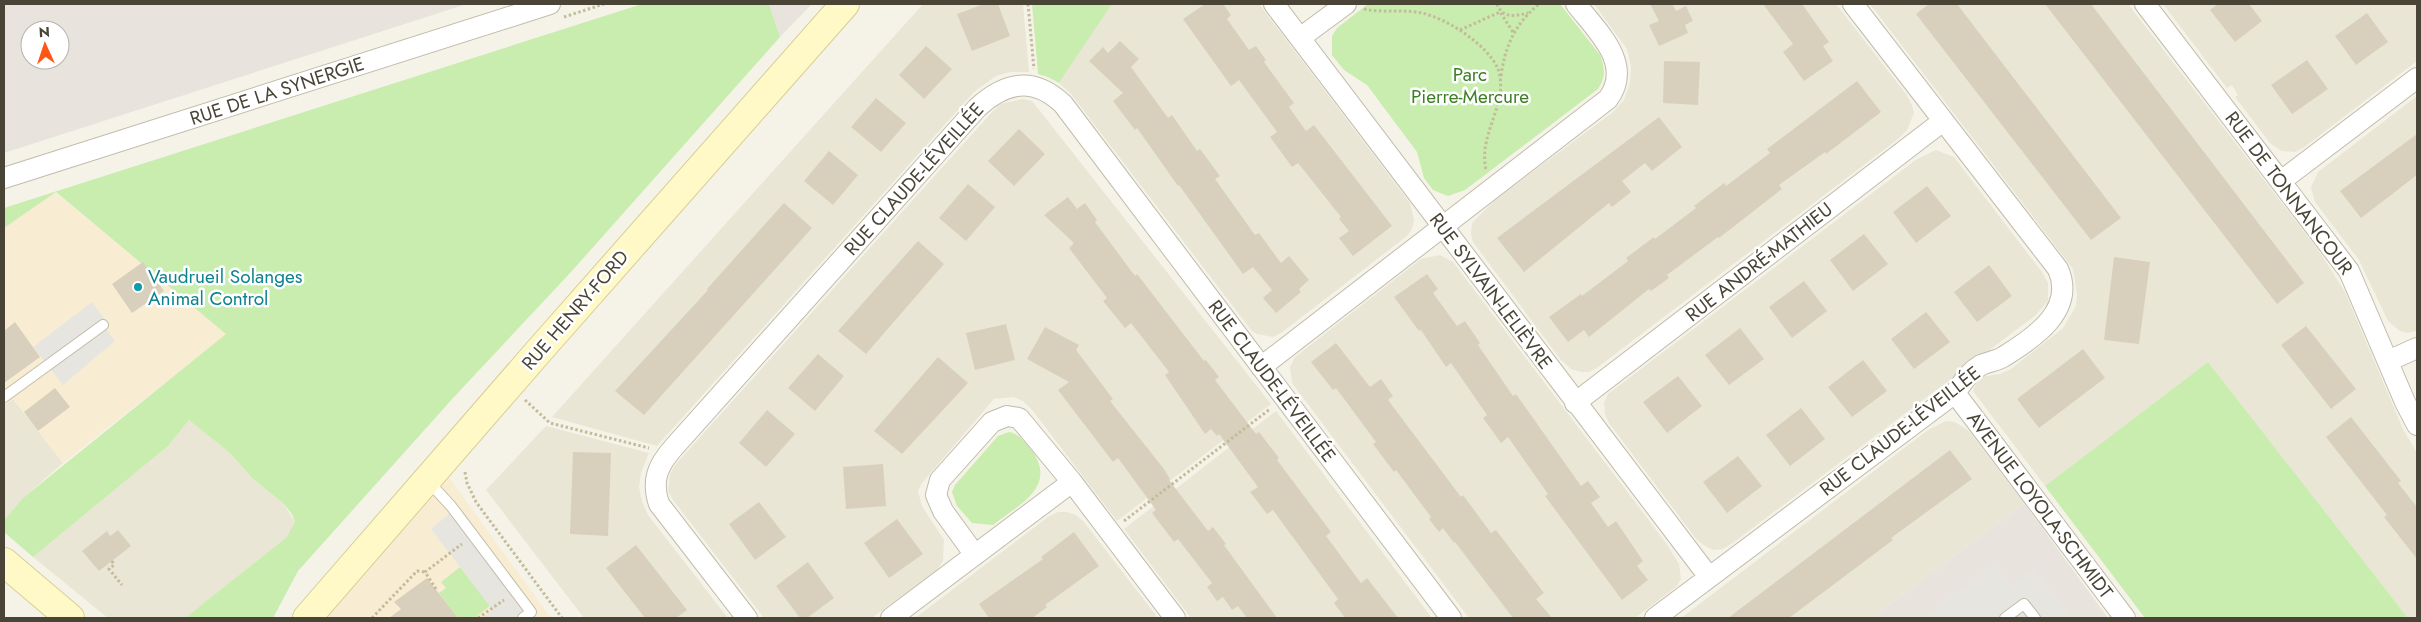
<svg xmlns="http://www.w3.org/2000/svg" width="2421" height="622" font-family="Jost,sans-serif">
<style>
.residential{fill:#e9e6d6}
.commercial{fill:#f8edd3}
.industrial{fill:#e8e4dd;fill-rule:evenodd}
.green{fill:#c9ecaf}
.parking{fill:#e6e5e0}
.building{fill:#d8d0bd}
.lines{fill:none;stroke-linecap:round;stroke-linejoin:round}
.lane-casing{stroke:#c1bcaa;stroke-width:12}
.street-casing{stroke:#c1bcaa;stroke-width:22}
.secondary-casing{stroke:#d8ce95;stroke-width:30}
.path{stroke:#c4bb9a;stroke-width:3;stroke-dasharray:2.5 2.5;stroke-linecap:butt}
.lane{stroke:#fff;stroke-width:10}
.street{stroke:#fff;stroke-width:20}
.secondary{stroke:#fff9c8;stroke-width:28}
.culture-dot{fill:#0f9aa8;stroke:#fff;stroke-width:2}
.labels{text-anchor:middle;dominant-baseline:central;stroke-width:5;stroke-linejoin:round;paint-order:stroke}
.park-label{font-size:19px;fill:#3c7f25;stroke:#fff}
.street-label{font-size:19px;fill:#494436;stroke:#fff}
.culture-label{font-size:19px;fill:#0d838f;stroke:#fff;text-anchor:start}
</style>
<rect width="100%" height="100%" fill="#f5f3e8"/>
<path class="residential" d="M923 4H1023L1029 72H1010L996 76 974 92 657 446 552 417Z
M1112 4H1259L1410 203 1414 220 1412 229 1407 236 1281 333 1273 337 1257 334 1251 330 1071 94 1059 83Z
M1594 4H1836L1906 94 1912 105 1914 113 1907 130 1898 139 1598 367 1589 372H1581L1571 369 1561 360 1473 242 1471 233 1472 223 1495 200 1613 112 1624 100 1630 83 1631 66 1627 49Z
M1870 4H2128L2319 251 2345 292 2403 429 2417 453V618H2408L2208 362 2045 486 1973 391 1979 377 2000 374 2011 369 2063 328 2076 306 2077 294 2073 269Z
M2163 4H2417V61L2303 148 2295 152 2281 151 2270 143 2235 97 2238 95 2232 85 2227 88Z
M2417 96V331L2407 333 2400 331 2388 321 2359 260 2315 202 2311 187 2318 172Z
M1022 99 1032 101 1271 404 1117 521 1033 411 1023 401 1014 397 994 399 922 483 918 491 922 506 944 540 943 561 938 569 872 618H764L673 500 668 491 670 474 675 465 992 112 1001 104Z
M1936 150 1954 157 2042 272 2048 283V301L2036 315 1734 542 1723 549 1713 550 1705 546 1697 540 1609 423 1605 414 1604 403 1608 394 1917 159Z
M1440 255 1453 262 1666 543 1679 564 1681 579 1676 587 1635 618H1469L1292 383 1290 367 1295 357 1421 259Z
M13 399 63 463 23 498 4 520V405Z
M1276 411 1432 618H1191L1124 529Z
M189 420 230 453 253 479 283 503 295 522 293 529 287 537 185 618H108L33 557 168 446Z
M1946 421 1955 422 1969 431 2024 503 1871 618H1681L1928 430Z
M546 426 649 453 641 473 639 487 642 501 648 515 728 618H584L486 490Z
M1058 512H1067L1076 515 1084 522 1158 618H915L1048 517Z"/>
<path class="commercial" d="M55 192 227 334 63 463 13 399 4 405V228Z
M448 476 551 618H322Z"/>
<path class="industrial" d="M4 4H467L4 153ZM30 30H60V60H30Z
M769 4H812L780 37Z
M2024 503 2108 618H1871Z"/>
<path class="green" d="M642 4H769L780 37 571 272 454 397 298 571 273 618H185L287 537 295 522 292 514 283 503 253 479 230 453 189 420 168 446 33 557 4 532V520L23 498 226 334 56 192 4 228V208Z
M1032 4H1112L1059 83 1048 77 1038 74Z
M1368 4H1560L1600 55C1605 68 1606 77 1598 89L1465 190 1448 196 1433 190 1424 178 1417 152 1367 85 1344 70 1332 55V36L1337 28Z
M2208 362 2408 618H2145L2045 486Z
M1009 432C1020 434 1025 443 1032 451 1058 487 1018 505 993 525L972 523 957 506 952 492 955 485 998 436Z
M460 567 490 606 474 618H458L439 593 446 588 441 582Z"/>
<path class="parking" d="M92 302 107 322 103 325 115 341 63 385 33 347Z
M454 510 531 612 523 618H482L493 610 431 529Z
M1995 564 2011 586 2034 569 2072 618H2035L2024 604 2011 618H1924Z"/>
<path class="building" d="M984 4H998L1010 36 972 51 957 14Z
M1205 4H1223L1231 15 1227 19 1249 50 1256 46 1266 60 1264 62 1294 103 1289 107 1306 131 1314 125 1392 226 1353 256 1339 238 1349 231 1339 219 1341 217 1298 163 1292 167 1270 137 1277 132 1239 80 1231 86 1183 19Z
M1650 4H1672L1676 11 1686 6 1693 21 1685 25 1688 33 1659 46 1649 25 1659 21Z
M1763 4H1802L1829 42 1823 46 1833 61 1804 81 1783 52 1793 44Z
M1929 4H1957L2121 218 2091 240 1916 14Z
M2045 4H2091L2304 283 2277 304Z
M2218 4H2249L2262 21 2235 42 2210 10Z
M2367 13 2388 42 2356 65 2335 36Z
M1120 41 1139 59 1131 67 1168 118 1172 115 1197 151 1200 149 1220 176 1215 179 1255 235 1259 233 1281 263 1289 256 1309 280 1299 289 1301 292 1276 313 1263 298 1272 290 1253 267 1243 274 1179 185 1178 186 1137 128 1135 130 1113 101 1123 93 1089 61 1103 47 1108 53Z
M926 46 952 69 924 99 899 75Z
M2307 60 2328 89 2292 114 2271 85Z
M1664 61 1700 62 1698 105 1663 103Z
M1857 81 1881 112 1826 154 1825 152 1779 185 1782 189 1719 238 1718 237 1667 275 1669 278 1651 291 1649 289 1589 337 1584 330 1568 342 1549 317 1581 294 1582 296 1628 261 1626 258 1654 237 1655 239 1696 208 1694 206 1724 183 1726 186 1770 153 1767 149Z
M876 98 906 123 881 152 851 127Z
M1659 117 1682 147 1652 171 1645 163 1622 181 1631 192 1612 207 1609 203 1524 272 1497 238Z
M1019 129 1045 154 1014 186 988 161Z
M2417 134V175L2361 218 2340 191Z
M829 151 858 175 833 205 804 181Z
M968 184 995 207 966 241 939 218Z
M1927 186 1951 216 1916 243 1893 212Z
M1068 197 1077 209 1085 203 1097 220 1095 222 1135 276 1137 274 1204 361 1206 360 1219 377 1215 380 1256 434 1259 432 1279 458 1277 460 1331 532 1326 536 1361 583 1367 578 1398 618H1345L1334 603 1338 599 1273 510 1267 514 1250 492 1258 487 1219 434 1217 436 1211 429 1205 434 1165 375 1169 372 1131 323 1125 328 1103 301 1107 298 1069 248 1074 243 1044 215Z
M784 203 812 228 644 415 615 391 708 290 707 289Z
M1864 234 1888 264 1853 291 1830 260Z
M918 241 944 264 866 354 838 331Z
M2114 257 2150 262 2139 344 2104 340Z
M143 262 164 291 132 313 112 284Z
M1989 265 2012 296 1977 322 1954 292Z
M1427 274 1438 289 1433 293 1457 326 1465 321 1480 343 1478 345 1513 396 1516 394 1581 486 1588 481 1600 497 1591 503 1608 527 1616 521 1643 561 1637 566 1648 580 1622 600 1545 496 1548 494 1508 437 1501 443 1483 418 1487 415 1451 363 1446 367 1421 330 1419 331 1394 297Z
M1804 281 1827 311 1792 338 1769 307Z
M1926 312 1950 342 1914 369 1891 339Z
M15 322 40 357 4 383V331Z
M1006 324 1015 360 975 370 966 333Z
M2306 326 2356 389 2331 409 2281 345Z
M1045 327 1079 345 1076 350 1113 399 1110 401 1164 469 1170 479 1169 480 1208 531 1213 527 1226 544 1224 545 1277 618H1247L1238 606 1232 610 1223 597 1217 601 1207 587 1212 583 1178 539 1174 542 1152 513 1156 510 1118 458 1113 462 1058 390 1069 382 1027 359Z
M1740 328 1764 359 1729 385 1705 355Z
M1336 343 1370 387 1381 379 1393 396 1388 400 1461 497 1463 495 1491 533 1496 530 1544 593 1536 599 1552 618H1513L1455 542 1454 543 1443 528 1439 532 1429 519 1431 517 1396 470 1394 472 1373 444 1376 442 1336 388 1333 390 1311 362Z
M2083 349 2105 378 2039 428 2017 399Z
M818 354 844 376 815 411 788 388Z
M938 357 968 383 902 454 874 431Z
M1863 360 1887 391 1852 417 1828 387Z
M1678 376 1702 406 1667 433 1643 402Z
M55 388 70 407 38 431 24 412Z
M1801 408 1825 439 1790 466 1766 435Z
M767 410 795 434 766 467 739 443Z
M2351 417 2401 481 2398 483 2417 507V559L2384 517 2387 515 2326 437Z
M1950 450 1972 479 1891 538 1893 540 1789 618H1728Z
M573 452 611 453 608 536 570 534Z
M1738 456 1762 486 1727 513 1703 482Z
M883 464 886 506 846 509 843 467Z
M759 502 786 537 755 560 729 524Z
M897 519 923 554 889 578 864 543Z
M118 530 131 546 99 571 82 551 107 531 110 536Z
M1074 532 1099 566 1045 605 1047 607 1032 618H989L979 604 1043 559 1041 557Z
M636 545 687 610 676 618H645L606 568Z
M808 562 834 598 807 618H800L776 586Z
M427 578 458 618H389L401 609 394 602Z"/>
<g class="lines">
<g class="lane-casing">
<path id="lane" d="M4 397 103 325
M428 481 451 506 531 612 523 618
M2005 618 2024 604 2035 618"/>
</g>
<g class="street-casing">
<path id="street" d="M1274 4 1709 577
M2145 4 2349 271 2405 402 2417 425
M1300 38 1346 4
M4 178 550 4
M2281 181 2417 78
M2388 361 2417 348
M1261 367 1608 99C1634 64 1597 31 1576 4
M1955 393 2125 618
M1575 403 1943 121
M975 555 943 511 936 495 940 480 992 422 1007 416 1019 418 1072 482
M747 618 659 504C651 480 658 465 674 447L977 108C1005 82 1033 76 1063 104L1451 618
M891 618 1072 482 1175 618
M1655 618 1955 393C1963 382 1969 372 1981 365 1988 362 1996 361 2003 357 2034 338 2076 310 2058 269L1853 4"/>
</g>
<g class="secondary-casing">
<path id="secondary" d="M4 562 70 618
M307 618 538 352 845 4"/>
</g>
<path class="path" d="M1028 4 1034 69
M1497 4C1503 19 1514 16 1528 13
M1364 9C1383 13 1403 9 1422 13 1446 18 1488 45 1498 69 1501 76 1501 87 1500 95 1495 121 1480 143 1486 170
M564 17 604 4
M1460 30 1500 12 1513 32
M1501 76C1505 46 1515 24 1539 4
M525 400 550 423 649 448
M465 472 467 483 476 502 562 618
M1124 521 1270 409
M112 561 114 565 109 569 122 585
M436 589 425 572 462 544
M372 618 417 571 425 572
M478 618 504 600"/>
<use href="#lane" class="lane"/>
<use href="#street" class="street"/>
<use href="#secondary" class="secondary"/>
</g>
<circle class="culture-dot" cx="138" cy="287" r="5"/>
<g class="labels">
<g class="park-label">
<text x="1470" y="74">Parc<tspan x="1470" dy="22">Pierre-Mercure</tspan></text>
</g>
<g class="street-label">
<text transform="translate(277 91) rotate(-18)">RUE DE LA SYNERGIE</text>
<text transform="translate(914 179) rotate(-48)">RUE CLAUDE-LÉVEILLÉE</text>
<text transform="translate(2289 193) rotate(53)">RUE DE TONNANCOUR</text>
<text transform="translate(1759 262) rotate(-38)">RUE ANDRÉ-MATHIEU</text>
<text transform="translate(1491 291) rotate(53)">RUE SYLVAIN-LELIÈVRE</text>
<text transform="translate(575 310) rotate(-49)">RUE HENRY-FORD</text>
<text transform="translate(1272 381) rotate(53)">RUE CLAUDE-LÉVEILLÉE</text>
<text transform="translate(1900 431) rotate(-38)">RUE CLAUDE-LÉVEILLÉE</text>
<text transform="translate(2040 505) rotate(53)">AVENUE LOYOLA-SCHMIDT</text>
</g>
<g class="culture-label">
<text x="148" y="276">Vaudrueil Solanges<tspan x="148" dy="22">Animal Control</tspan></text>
</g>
</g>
<rect width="2421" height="622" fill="none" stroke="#494436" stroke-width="10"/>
<g transform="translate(45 45) rotate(357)"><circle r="24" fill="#ffffff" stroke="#b6b4af"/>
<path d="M0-4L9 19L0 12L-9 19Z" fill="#ff5615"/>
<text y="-8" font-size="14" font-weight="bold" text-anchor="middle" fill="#494436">N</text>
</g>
</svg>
